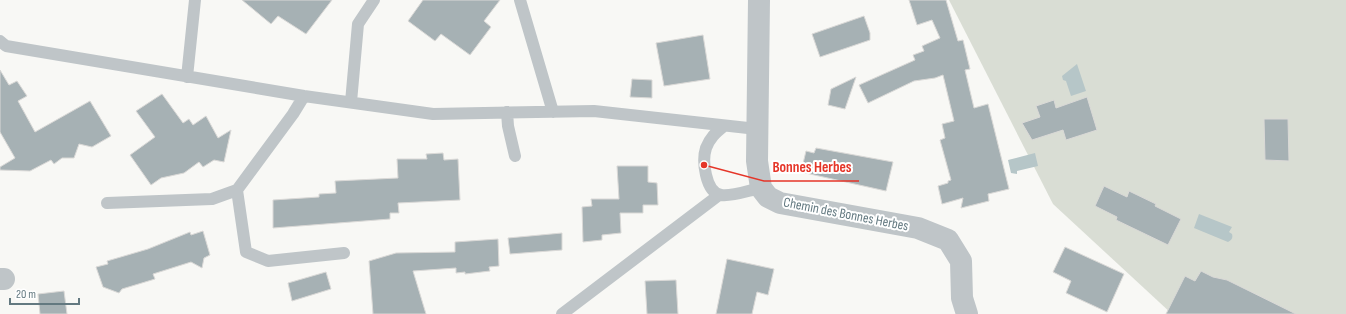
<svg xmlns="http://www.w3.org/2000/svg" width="1346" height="314" font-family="'Sofia Sans Condensed',sans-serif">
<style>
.green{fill:#d9ddd4}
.water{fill:#b6c6c8}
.building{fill:#a6b1b4;stroke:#dad9d7}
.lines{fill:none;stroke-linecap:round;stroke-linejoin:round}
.service{stroke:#bfc5c8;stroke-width:12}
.minor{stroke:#bfc5c8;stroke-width:22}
.labels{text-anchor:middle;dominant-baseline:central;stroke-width:4;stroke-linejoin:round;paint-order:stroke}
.street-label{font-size:14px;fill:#637980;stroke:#fff}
.leader{fill:none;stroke:#e53528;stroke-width:1.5}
.callout-dot{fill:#e53528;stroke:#fff;stroke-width:1.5}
.callout-label{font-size:15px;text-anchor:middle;font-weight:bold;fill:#e53528;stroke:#fff;stroke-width:4;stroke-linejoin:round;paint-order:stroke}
</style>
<rect width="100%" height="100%" fill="#f8f8f5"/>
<path class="green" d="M949 0H1346V314H1172L1053 204Z"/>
<path class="water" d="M1077 64 1086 91 1071 96 1066 81 1063 80 1062 76Z
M1035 153 1038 166 1017 171V174L1011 173 1008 160Z
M1199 214 1232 227 1229 232 1232 234C1233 238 1232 240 1228 242L1194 228Z"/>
<path class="building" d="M242 0H332L306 34 278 16 271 24Z
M423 0H500L484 21 491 27 470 55 441 34 435 41 408 21Z
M909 0H946L958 41 963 40 970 69 965 70 974 108 988 104 1009 189 988 194 989 201 961 208 963 198 942 204 938 186 948 183V181L951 180 940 140 945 138 942 124 954 121 943 75 935 78 914 81 868 103 859 85 915 60 913 55 924 51 922 46 940 38 932 20 917 25Z
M864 16 870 33V40L820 57 812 34Z
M703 35 710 79 664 86 656 43Z
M0 70 9 85 17 81 27 96 18 101 35 132 90 101 111 136 92 147 79 144 74 158H62L54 164 51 160 30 171 0 170V167L15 158 0 132Z
M856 77 845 109 828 105 831 89Z
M632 79 652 80V98L630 97Z
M162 94 183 123 189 119 193 125 206 116 218 138 231 130 224 162 214 160 203 167 199 162 184 173 161 178 151 185 130 155 155 137 136 111Z
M1087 97 1097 130 1066 140 1063 130 1032 140 1022 123 1040 117 1036 106 1054 100 1056 108Z
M1264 119H1288L1289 161 1265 160Z
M816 148 893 162 886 191 801 172 806 151 814 153Z
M443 153 444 160 458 159 460 200 398 203 399 213H390V219L273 228V200L319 197V194L336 193 335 181 398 178 397 159H427L426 154Z
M617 166H648V182L657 183 658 205H643V213H620L621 233 602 235V240L583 242 582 207 592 206 591 199H619Z
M1104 186 1127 197 1129 191 1156 204 1155 206 1181 219 1168 245 1116 220 1117 217 1095 206Z
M203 231 210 255 204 258 202 268 191 262 153 274 155 279 122 289 119 293 103 287 96 267 108 264 107 261 148 249 190 232 191 235Z
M562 233V250L510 254 508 238Z
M498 239 499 266 489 267 490 271 465 274V272L456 273V268L413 271 426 314H373L369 261 396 253 455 252V242Z
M1065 247 1124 274 1107 312 1066 293 1071 281 1053 272Z
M727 259 774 269 768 295 757 292 752 314H716Z
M1201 271 1213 277 1227 280 1296 314H1166L1185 276 1195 281Z
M326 272 331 289 292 301 288 283Z
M676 280 678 314H647L645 281Z
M64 291 67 314H40L38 294Z"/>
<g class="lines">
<path class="service" d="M520 0 553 112
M0 41 6 46 304 96 433 114 594 111 757 129
M187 77 195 0
M304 96 293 114 237 190 246 252 268 261 344 253
M351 102 358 24 374 0
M507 112 508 126 515 156
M724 126C715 133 710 138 706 148 702 160 705 192 721 195 731 197 750 190 761 188
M107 203 212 199 237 190
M562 314 719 195"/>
<path class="minor" d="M759 0 757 161 761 188 768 197 780 203 918 228 948 240 961 261 962 298 967 314
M0 279H4"/>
</g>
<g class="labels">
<g class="street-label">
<text transform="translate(846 214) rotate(11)">Chemin des Bonnes Herbes</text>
</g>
</g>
<path class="leader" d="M704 165L764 181H859"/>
<circle class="callout-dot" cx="704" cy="165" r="4"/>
<g class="callout-label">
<text x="812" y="172">Bonnes Herbes</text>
</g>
<path d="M10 298v6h69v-6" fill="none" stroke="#637980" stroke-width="2"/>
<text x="16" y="298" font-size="12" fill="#637980" stroke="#ffffff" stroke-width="3" paint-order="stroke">20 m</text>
</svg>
